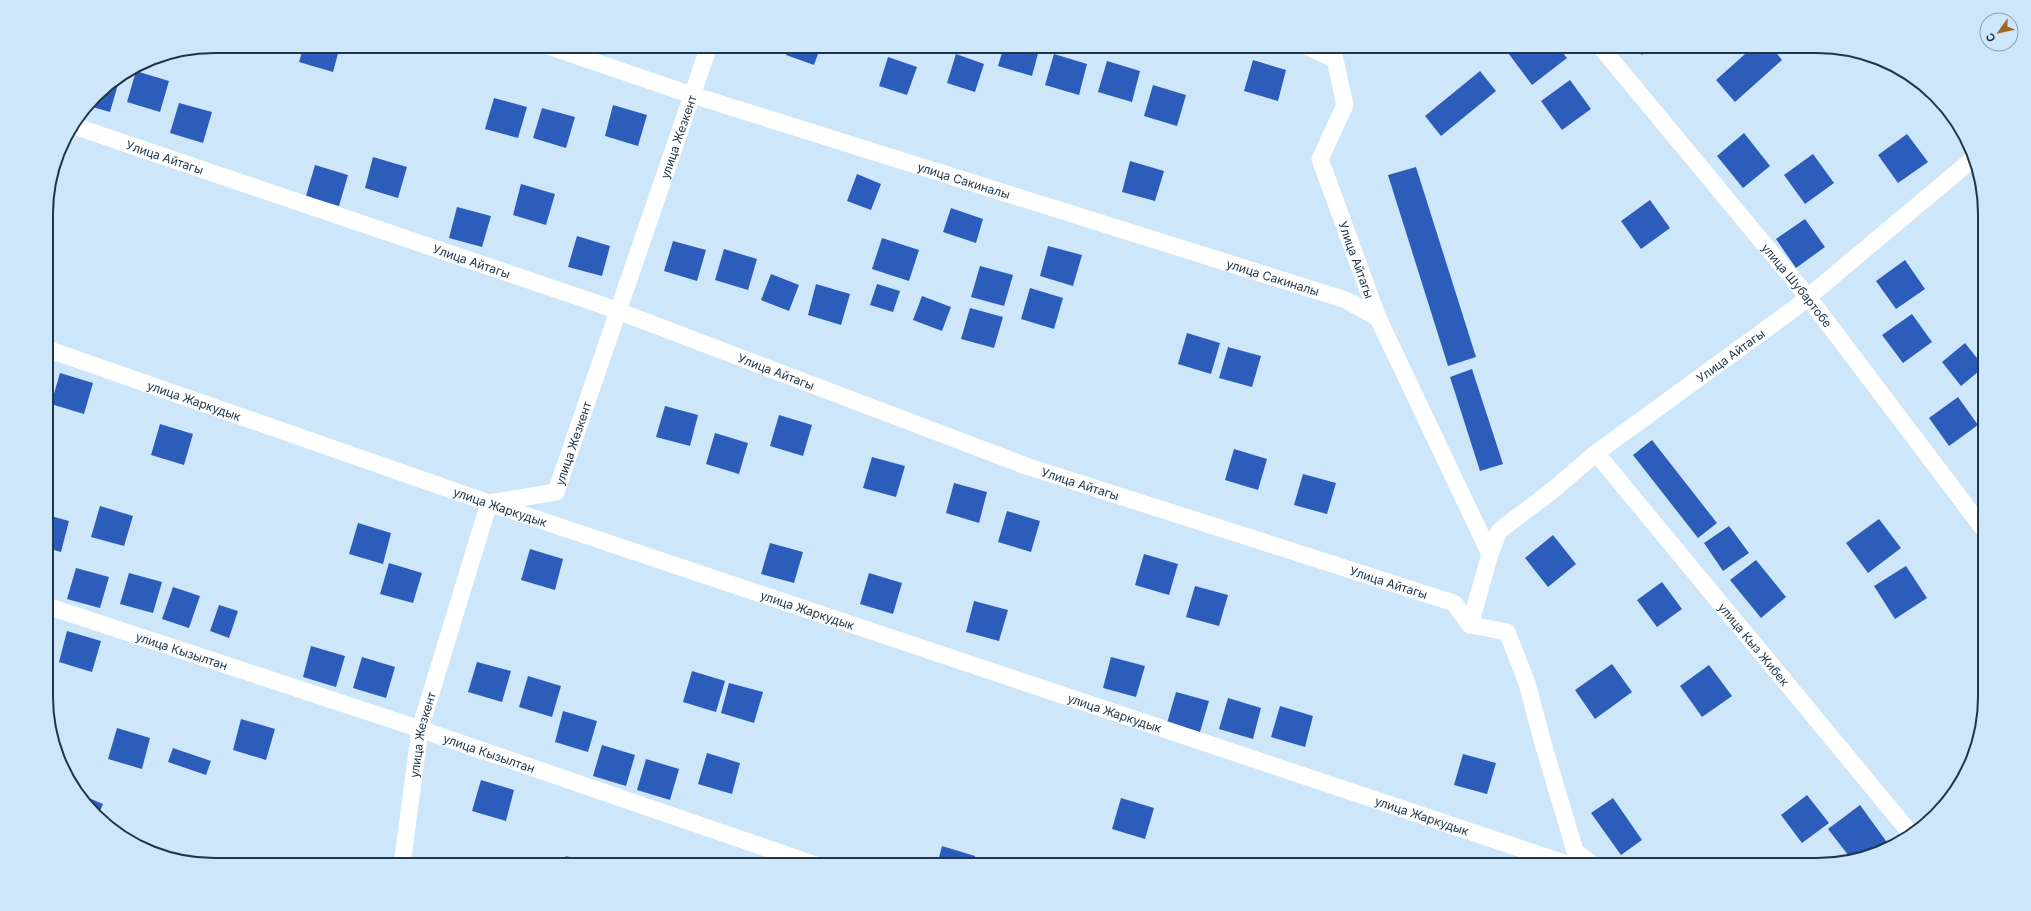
<svg xmlns="http://www.w3.org/2000/svg" width="2031" height="911" font-family="Inter,sans-serif">
<style>
.building{fill:#2d5dbb}
.lines{fill:none;stroke-linecap:round;stroke-linejoin:round}
.minor{stroke:#fff;stroke-width:17}
.labels{text-anchor:middle;dominant-baseline:central;stroke-width:4;stroke-linejoin:round;paint-order:stroke}
.street-label{font-size:12px;fill:#1d3649;stroke:#cee6fa}
.rim{fill:none;stroke:#1d3649;stroke-width:2}
</style>
<rect width="100%" height="100%" fill="#cee6fa"/>
<path class="building" d="M304 46H340L333 72 299 62Z
M646 46H672L670 53Z
M790 46H821L814 65 786 55Z
M1004 46H1040L1032 76 998 66Z
M1503 46H1557L1567 58 1532 85Z
M1636 46H1654L1642 55Z
M1754 46H1771L1782 60 1735 102 1716 80Z
M956 54 984 64 975 92 947 83Z
M1054 54 1087 64 1079 95 1045 85Z
M888 57 917 67 907 95 879 86Z
M1253 60 1286 70 1278 101 1244 91Z
M1107 61 1140 71 1132 102 1098 92Z
M136 71 169 81 160 112 127 102Z
M1480 71 1496 91 1441 136 1425 116Z
M115 80 119 81 110 112 89 106 103 88Z
M1570 80 1591 109 1562 130 1541 101Z
M1153 85 1186 95 1177 126 1144 116Z
M494 98 527 107 518 138 485 129Z
M179 103 212 112 203 143 170 133Z
M613 105 647 115 638 146 605 136Z
M542 108 575 117 566 148 533 138Z
M1744 133 1770 166 1743 188 1717 156Z
M1907 134 1928 162 1898 183 1878 155Z
M1813 154 1834 183 1805 204 1784 175Z
M373 157 407 167 398 198 365 188Z
M1130 161 1164 171 1155 201 1122 192Z
M315 165 348 175 339 206 306 196Z
M1416 167 1476 357 1448 366 1388 175Z
M857 174 881 184 871 210 847 201Z
M521 184 555 194 546 225 513 215Z
M1650 200 1670 228 1641 249 1621 221Z
M457 207 491 216 482 247 449 238Z
M951 208 983 219 976 243 943 232Z
M1805 219 1825 247 1796 268 1776 239Z
M577 236 610 246 602 276 568 267Z
M882 238 919 250 909 281 872 269Z
M673 241 706 250 697 281 664 271Z
M1048 246 1082 255 1073 286 1040 276Z
M724 249 757 259 748 290 715 280Z
M1905 260 1925 289 1896 309 1876 281Z
M980 266 1013 275 1004 306 971 297Z
M771 274 799 285 789 311 761 300Z
M816 284 850 294 841 325 808 315Z
M877 284 900 291 893 312 870 305Z
M1030 288 1063 298 1054 329 1021 319Z
M922 296 951 307 942 331 913 320Z
M970 308 1003 317 994 348 961 339Z
M1912 314 1932 342 1903 363 1882 335Z
M1187 333 1220 343 1211 374 1178 364Z
M1965 343 1984 367 1961 386 1942 362Z
M1228 347 1261 356 1252 387 1219 378Z
M1472 369 1503 464 1480 471 1450 377Z
M60 373 93 383 84 414 51 404Z
M1958 397 1978 425 1949 446 1929 418Z
M665 406 698 415 690 446 656 437Z
M779 415 812 425 803 456 770 446Z
M160 424 193 434 184 465 151 455Z
M715 433 748 443 739 474 706 464Z
M1652 440 1717 523 1698 538 1633 455Z
M1234 449 1267 459 1258 490 1225 480Z
M872 457 905 466 896 497 863 488Z
M1303 474 1336 483 1327 514 1294 505Z
M954 483 987 492 979 523 946 513Z
M100 506 133 516 124 546 91 537Z
M1007 511 1040 521 1031 552 998 542Z
M47 515 69 521 61 552 47 548Z
M1879 519 1901 548 1868 573 1846 543Z
M358 523 391 533 383 564 349 554Z
M1729 526 1749 553 1723 571 1704 543Z
M1553 535 1576 564 1548 587 1525 558Z
M770 543 803 552 794 583 761 574Z
M530 549 563 559 555 590 521 580Z
M1144 554 1178 564 1169 595 1135 585Z
M1756 560 1786 597 1761 618 1730 580Z
M389 563 422 573 413 603 380 594Z
M1906 566 1927 598 1895 619 1874 586Z
M76 568 109 577 100 608 67 599Z
M129 573 162 582 153 613 120 604Z
M869 573 902 583 893 614 860 604Z
M1662 582 1682 609 1657 627 1637 600Z
M1195 586 1228 595 1219 626 1186 617Z
M173 587 200 596 189 628 162 619Z
M974 601 1008 610 999 641 966 632Z
M219 605 238 611 229 638 210 631Z
M67 631 101 641 92 672 59 662Z
M311 646 345 656 336 687 303 677Z
M362 657 395 667 386 698 353 688Z
M1111 657 1145 666 1136 697 1103 688Z
M477 662 511 671 502 702 468 692Z
M1612 664 1632 692 1595 719 1575 690Z
M1709 665 1732 696 1702 717 1680 686Z
M692 671 725 681 716 712 683 702Z
M528 676 561 686 552 717 519 707Z
M729 683 763 692 754 723 721 713Z
M1176 692 1209 701 1200 732 1167 723Z
M1228 698 1261 708 1253 739 1219 729Z
M1280 706 1313 716 1305 747 1271 737Z
M563 711 597 721 588 752 555 742Z
M241 719 275 729 266 760 233 750Z
M117 728 150 738 142 769 108 759Z
M602 745 635 755 626 786 593 776Z
M173 748 211 761 206 775 168 762Z
M707 753 740 763 732 794 698 784Z
M1463 754 1496 763 1487 794 1454 785Z
M646 759 679 769 670 800 637 790Z
M481 780 514 790 506 821 472 811Z
M77 793 103 804 98 816 81 799Z
M1807 795 1829 823 1802 843 1781 815Z
M1121 798 1154 808 1145 839 1112 829Z
M1613 798 1642 840 1621 855 1591 813Z
M1860 805 1889 845 1871 856 1852 860 1828 829Z
M942 846 975 856 972 865H937Z
M566 856 596 865H563Z"/>
<g class="lines">
<g class="minor">
<path id="s1" d="M548 46 680 91 1346 300 1378 318"/>
<path d="M1306 46 1334 59"/>
<path id="s2" d="M1332 46 1345 105 1320 159 1378 318 1490 554"/>
<path id="s3" d="M1600 46 1808 297 1985 531"/>
<path id="s4" d="M74 126 602 305 1026 466 1454 603 1470 625"/>
<path id="s5" d="M47 349 489 503 1570 865"/>
<path id="s6" d="M1596 453 1912 835"/>
<path id="s7" d="M47 606 405 724 816 865"/>
<path id="s8" d="M402 865 420 729 489 503 556 492 709 46"/>
<path id="s9" d="M1593 865 1575 851 1542 740 1527 683 1507 632 1470 625 1490 554 1499 531 1553 490 1596 453 1795 308 1974 158"/>
</g>
</g>
<g class="labels">
<g class="street-label">
<text stroke="none"><textPath href="#s8" startOffset="817">улица Жезкент</textPath></text>
<text stroke="none"><textPath href="#s4" startOffset="96">Улица Айтагы</textPath></text>
<text stroke="none"><textPath href="#s1" startOffset="437">улица Сакиналы</textPath></text>
<text stroke="none"><textPath href="#s2" startOffset="227">Улица Айтагы</textPath></text>
<text stroke="none"><textPath href="#s4" startOffset="420">Улица Айтагы</textPath></text>
<text stroke="none"><textPath href="#s1" startOffset="761">улица Сакиналы</textPath></text>
<text stroke="none"><textPath href="#s3" startOffset="310">улица Шубартобе</textPath></text>
<text stroke="none"><textPath href="#s9" startOffset="679">Улица Айтагы</textPath></text>
<text stroke="none"><textPath href="#s4" startOffset="744">Улица Айтагы</textPath></text>
<text stroke="none"><textPath href="#s5" startOffset="156">улица Жаркудык</textPath></text>
<text stroke="none"><textPath href="#s8" startOffset="493">улица Жезкент</textPath></text>
<text stroke="none"><textPath href="#s4" startOffset="1068">Улица Айтагы</textPath></text>
<text stroke="none"><textPath href="#s5" startOffset="480">улица Жаркудык</textPath></text>
<text stroke="none"><textPath href="#s4" startOffset="1392">Улица Айтагы</textPath></text>
<text stroke="none"><textPath href="#s5" startOffset="804">улица Жаркудык</textPath></text>
<text stroke="none"><textPath href="#s6" startOffset="248">улица Кыз Жибек</textPath></text>
<text stroke="none"><textPath href="#s7" startOffset="142">улица Кызылтан</textPath></text>
<text stroke="none"><textPath href="#s5" startOffset="1128">улица Жаркудык</textPath></text>
<text stroke="none"><textPath href="#s8" startOffset="132">улица Жезкент</textPath></text>
<text stroke="none"><textPath href="#s7" startOffset="466">улица Кызылтан</textPath></text>
<text stroke="none"><textPath href="#s5" startOffset="1452">улица Жаркудык</textPath></text>
</g>
</g>
<path d="M0 0H2031V911H0ZM214 53H1817A161 161 0 0 1 1978 214V697A161 161 0 0 1 1817 858H214A161 161 0 0 1 53 697V214A161 161 0 0 1 214 53Z" fill="#cee6fa" fill-rule="evenodd"/>
<path class="rim" d="M214 53H1817A161 161 0 0 1 1978 214V697A161 161 0 0 1 1817 858H214A161 161 0 0 1 53 697V214A161 161 0 0 1 214 53Z"/>
<g transform="translate(1999 32) rotate(237)"><circle r="19" fill="#cee6fa" stroke="#87a0b3"/>
<path d="M0-3L7 15L0 10L-7 15Z" fill="#a26528"/>
<text y="-6" font-size="11" font-weight="bold" text-anchor="middle" fill="#1d3649">С</text>
</g>
</svg>
